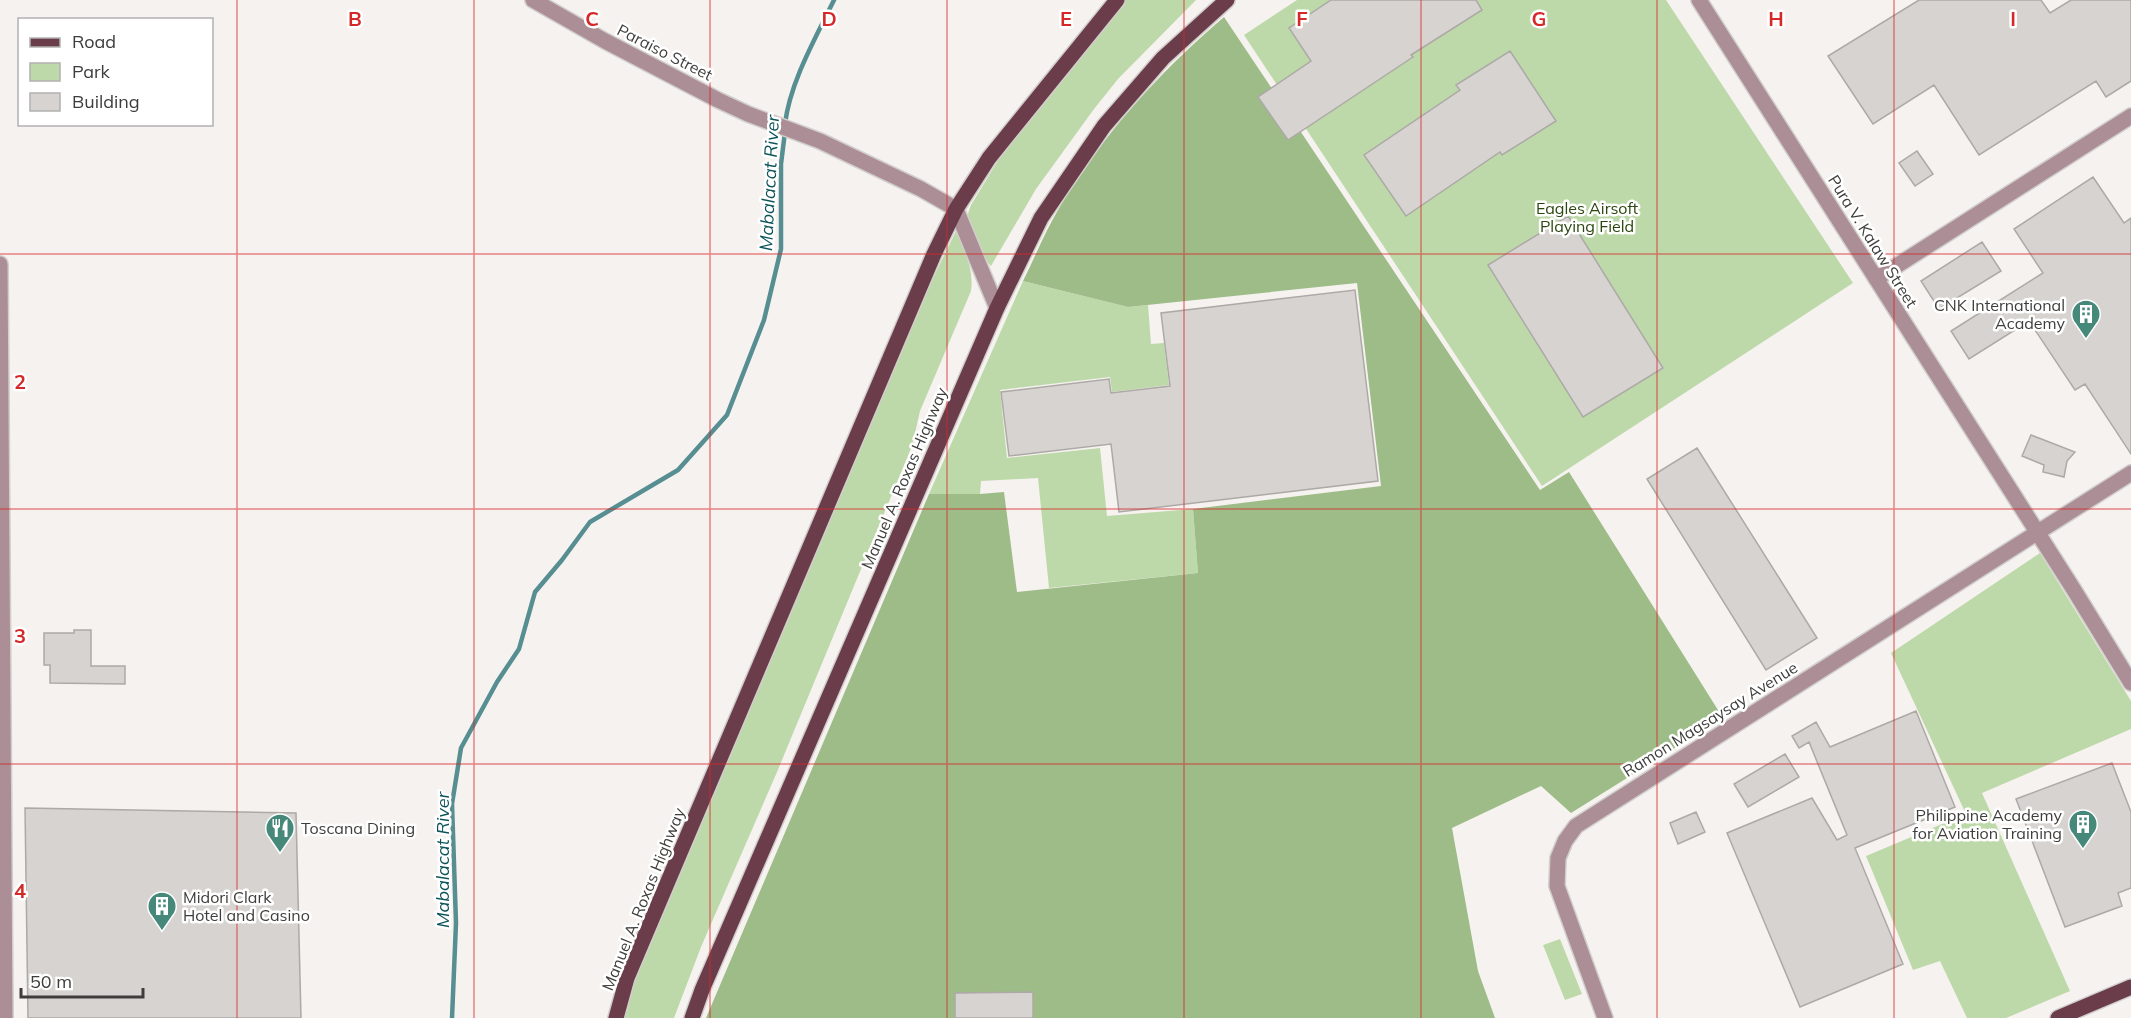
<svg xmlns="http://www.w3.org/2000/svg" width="2131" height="1018" font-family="Mulish,sans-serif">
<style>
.green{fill:#bed9a9}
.forest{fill:#9ebc88}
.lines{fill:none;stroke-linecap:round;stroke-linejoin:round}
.stream{stroke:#568e91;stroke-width:4.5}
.building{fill:#d6d3d0;stroke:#aca9a6;stroke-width:1.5}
.minor-casing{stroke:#d1cecc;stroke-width:18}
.major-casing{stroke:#d1cecc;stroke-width:18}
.minor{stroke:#ab8e96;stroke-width:15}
.major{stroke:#6b3d4b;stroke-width:15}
.grid{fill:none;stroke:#d62828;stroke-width:1.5;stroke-opacity:0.55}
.labels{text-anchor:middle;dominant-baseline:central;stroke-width:5;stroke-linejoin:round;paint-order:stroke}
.street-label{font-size:16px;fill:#3e3d3c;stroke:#fff}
.park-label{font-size:16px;fill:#2b460e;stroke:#fff}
.poi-label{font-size:16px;fill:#3e3d3c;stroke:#fff;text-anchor:end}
.water-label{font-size:18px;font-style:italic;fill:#0c5459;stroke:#fff}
.grid-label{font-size:20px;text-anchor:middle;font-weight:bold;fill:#d62828;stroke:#fff;stroke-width:5;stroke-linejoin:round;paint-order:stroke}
</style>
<rect width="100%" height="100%" fill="#f6f2f0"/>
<path class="green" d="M1126 0H1196L1118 79 1094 109 1036 189 991 266C982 256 970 238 967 224 966 217 969 211 971 205L1007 146 1117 9Z
M1297 0H1666L1853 283 1542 486 1244 35Z
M956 231C965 251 974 269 971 291L920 411 912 446 777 772 701 947 674 1018H624L630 995 644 957 917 311Z
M1023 281 1128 307 1148 305 1151 344 1164 343 1169 385 1112 392 1110 377 1000 390 1007 458 1100 448 1107 516 1193 509 1198 573 1049 588 1038 478 981 481 980 494H929Z
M2040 553 2131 701V729L1982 793 2070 991 2006 1018H1967L1940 961 1913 970 1866 856 1966 814 1891 653Z
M1560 939 1582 994 1565 1000 1543 945Z"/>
<path class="forest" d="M1224 17 1540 490 1569 472 1723 718 1571 813 1541 786 1452 828 1478 971 1495 1018H706L929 494H980L1004 492 1017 592 1198 573 1193 509 1381 486 1357 283 1128 307 1023 281C1033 261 1042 239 1053 219 1095 143 1158 73 1224 17Z"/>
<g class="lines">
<path class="stream" d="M785 124C790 82 816 37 834 0
M452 1018 456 923 452 804 461 748 497 682 519 649 535 592 562 560 590 522 678 470 727 415 764 320 781 249V164L785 132"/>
</g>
<path class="building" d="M1331 0H1476L1482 10 1411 55 1413 57 1288 140 1258 97 1311 61 1289 28Z
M1919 0H2041L2050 13 2071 0H2131V81L2106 97 2096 81 1979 155 1934 85 1873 124 1828 56Z
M1510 51 1556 121 1502 155 1500 152 1406 216 1364 155 1460 90 1456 85Z
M1917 151 1933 174 1915 186 1899 163Z
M2093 177 2124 223 2131 218V454L2085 384 2075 390 2029 321 1969 359 1951 331 2043 273 2014 229Z
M1568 216 1663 368 1583 417 1488 265Z
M1982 242 2001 271 1939 309 1921 281Z
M1355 290 1378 481 1119 512 1111 444 1009 456 1001 392 1109 379 1111 393 1170 386 1161 313Z
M2031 435 2075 452 2067 461 2064 477 2043 472 2044 465 2022 456Z
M1697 448 1817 638 1766 670 1647 479Z
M74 630H91V666H125V684L50 683V665H44V633H74Z
M1916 711 1955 807 1855 848 1903 964 1800 1007 1727 833 1812 798 1837 840 1847 835 1809 742 1799 748 1792 736 1816 722 1830 747Z
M1785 754 1799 777 1748 807 1734 784Z
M2112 763 2131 812V888L2118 893 2122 906 2065 927 2016 799Z
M25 808 296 813 301 1018H28Z
M1696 812 1705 832 1678 844 1670 823Z
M1033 992V1018H955V993Z"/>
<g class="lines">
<g class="minor-casing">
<path id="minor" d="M533 0 605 41 718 100 748 114 820 141 921 189 956 209 997 308
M1699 0 2074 590 2131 683
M0 264 5 1018
M1876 279 2131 116
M1605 1018 1557 886 1558 858 1565 841 1576 826 2131 473"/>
</g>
<g class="major-casing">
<path id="major" d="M616 1018 627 978 934 254 956 209 989 158 1117 0
M692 1018 702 990 997 308 1041 218 1104 126 1163 58 1227 0
M2058 1018 2131 987"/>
</g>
<use href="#minor" class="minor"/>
<use href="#major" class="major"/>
</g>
<path class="grid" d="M237 0V1018M474 0V1018M710 0V1018M947 0V1018M1184 0V1018M1421 0V1018M1657 0V1018M1894 0V1018M0 254H2131M0 509H2131M0 764H2131"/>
<defs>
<g id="building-pin" transform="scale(1.5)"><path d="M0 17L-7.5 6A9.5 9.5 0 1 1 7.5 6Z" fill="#46897b" stroke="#fff"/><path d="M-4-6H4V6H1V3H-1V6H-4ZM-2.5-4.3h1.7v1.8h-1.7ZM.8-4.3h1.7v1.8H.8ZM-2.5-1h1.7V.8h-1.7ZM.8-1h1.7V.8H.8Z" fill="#fff"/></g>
<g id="restaurant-pin" transform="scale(1.5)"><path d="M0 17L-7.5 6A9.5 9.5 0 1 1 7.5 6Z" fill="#46897b" stroke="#fff"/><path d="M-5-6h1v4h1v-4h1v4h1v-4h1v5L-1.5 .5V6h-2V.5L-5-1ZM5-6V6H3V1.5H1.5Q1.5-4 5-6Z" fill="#fff"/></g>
</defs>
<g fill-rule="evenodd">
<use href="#building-pin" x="2086" y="314"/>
<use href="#building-pin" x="2083" y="824"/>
<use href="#restaurant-pin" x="280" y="828"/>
<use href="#building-pin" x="162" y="906"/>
</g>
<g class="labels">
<g class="street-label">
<text transform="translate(665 52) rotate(27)">Paraiso Street</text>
<text transform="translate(1873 241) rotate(58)">Pura V. Kalaw Street</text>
<text transform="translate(904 478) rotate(-67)">Manuel A. Roxas Highway</text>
<text transform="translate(1710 719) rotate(-32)">Ramon Magsaysay Avenue</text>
<text transform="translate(643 899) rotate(-68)">Manuel A. Roxas Highway</text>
</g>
<g class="park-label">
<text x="1587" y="208">Eagles Airsoft<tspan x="1587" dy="18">Playing Field</tspan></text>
</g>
<g class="poi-label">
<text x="2065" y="305">CNK International<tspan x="2065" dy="18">Academy</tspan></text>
<text x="2062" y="815">Philippine Academy<tspan x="2062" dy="18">for Aviation Training</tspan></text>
<text x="301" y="828" text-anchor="start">Toscana Dining</text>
<text x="183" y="897" text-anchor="start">Midori Clark<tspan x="183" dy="18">Hotel and Casino</tspan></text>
</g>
<g class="water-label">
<text transform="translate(769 183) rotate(-87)">Mabalacat River</text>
<text transform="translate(442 860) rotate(-90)">Mabalacat River</text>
</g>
</g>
<g class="grid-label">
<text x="355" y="26">B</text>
<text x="592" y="26">C</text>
<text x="829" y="26">D</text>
<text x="1066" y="26">E</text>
<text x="1302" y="26">F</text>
<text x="1539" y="26">G</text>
<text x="1776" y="26">H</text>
<text x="2013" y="26">I</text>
<text x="20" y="389">2</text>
<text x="20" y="643">3</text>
<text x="20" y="898">4</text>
</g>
<rect x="18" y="18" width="195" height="108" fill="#ffffff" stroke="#b2b1b1" stroke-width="1.5"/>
<rect x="30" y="38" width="30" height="9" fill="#6b3d4b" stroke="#b2b1b1" stroke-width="1.5"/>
<text x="72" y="48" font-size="18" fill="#3e3d3c">Road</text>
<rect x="30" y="63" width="30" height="18" fill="#bed9a9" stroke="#b2b1b1" stroke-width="1.5"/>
<text x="72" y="78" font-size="18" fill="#3e3d3c">Park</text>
<rect x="30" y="93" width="30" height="18" fill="#d6d3d0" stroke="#b2b1b1" stroke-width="1.5"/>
<text x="72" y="108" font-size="18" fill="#3e3d3c">Building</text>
<path d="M21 988v9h122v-9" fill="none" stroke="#3e3d3c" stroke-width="3"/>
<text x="30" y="988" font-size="18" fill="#3e3d3c" stroke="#ffffff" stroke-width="4.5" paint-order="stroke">50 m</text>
</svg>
